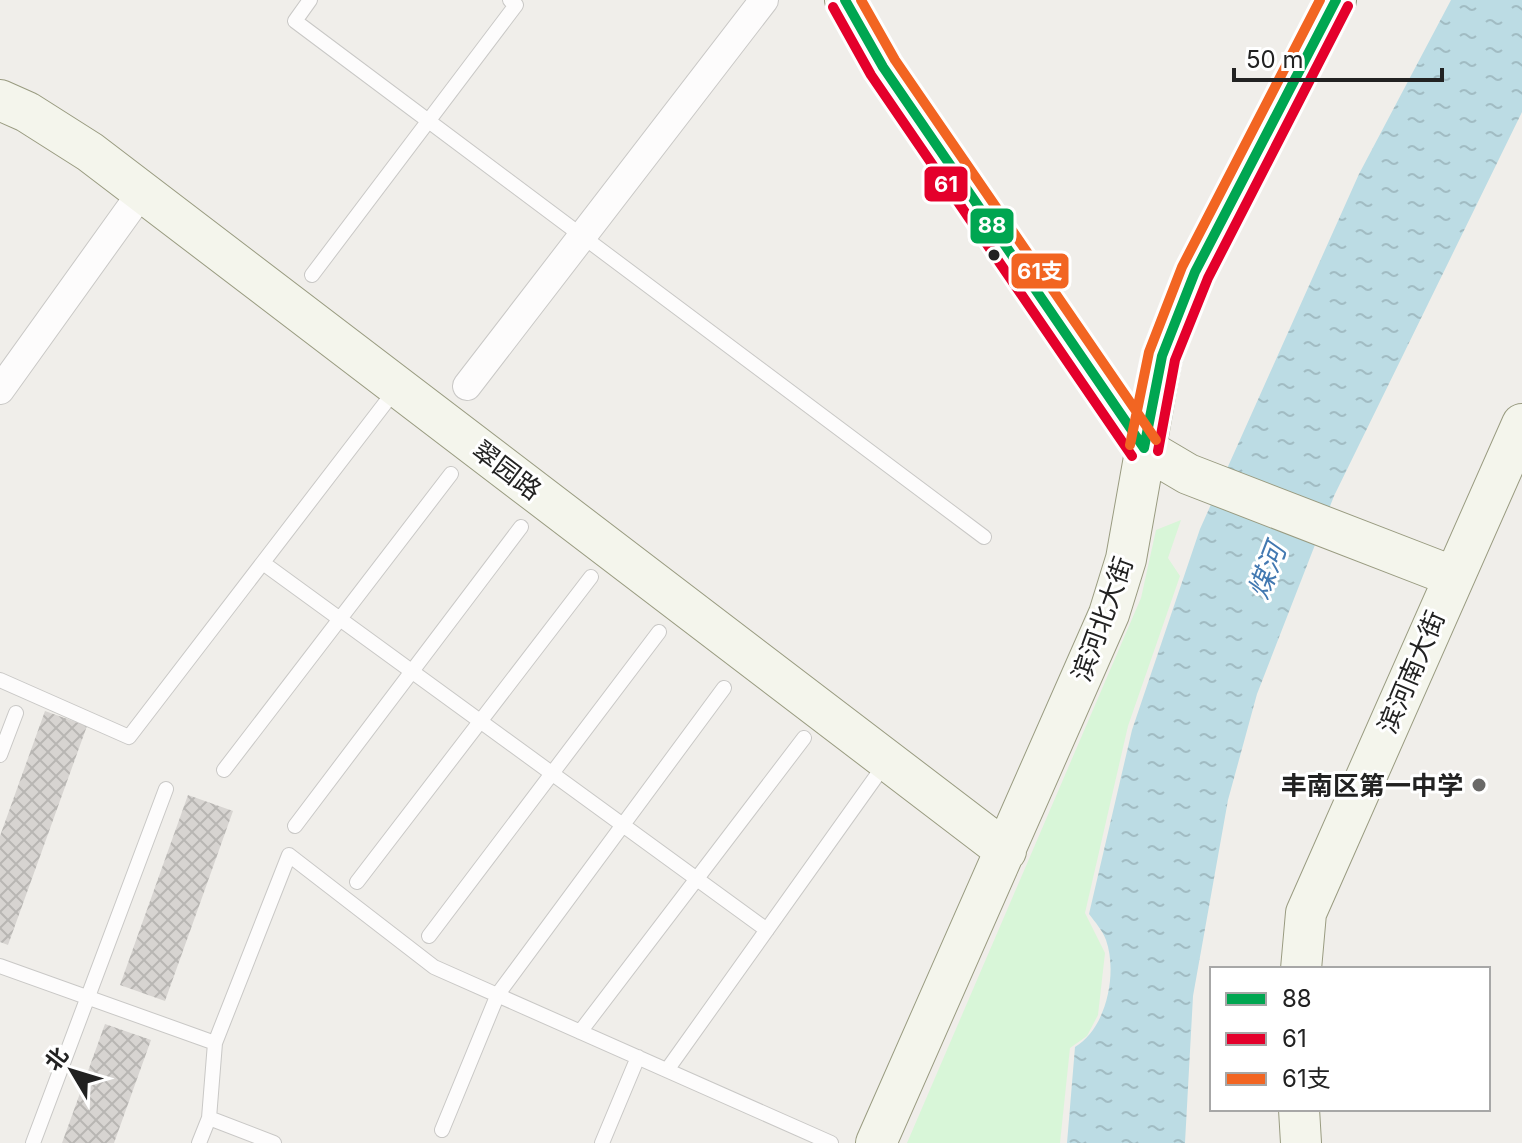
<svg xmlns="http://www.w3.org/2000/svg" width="1522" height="1143" font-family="Inter,'Noto Sans SC',sans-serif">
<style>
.park{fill:#d8f6d8}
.water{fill:url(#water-ripples)}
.building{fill:url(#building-cross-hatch)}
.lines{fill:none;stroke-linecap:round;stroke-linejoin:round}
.lane-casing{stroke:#c9c8c6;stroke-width:16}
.street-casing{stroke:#c9c8c6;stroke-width:30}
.secondary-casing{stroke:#999b80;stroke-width:42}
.lane{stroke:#fdfcfc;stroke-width:14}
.street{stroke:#fdfcfc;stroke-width:28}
.secondary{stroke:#f4f5ec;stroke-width:40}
.bus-1-casing{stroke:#fff;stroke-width:16}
.bus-2-casing{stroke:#fff;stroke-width:16}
.bus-3-casing{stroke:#fff;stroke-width:16}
.bus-1{stroke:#00a651;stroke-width:10}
.bus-2{stroke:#e4002b;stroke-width:10}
.bus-3{stroke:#f26522;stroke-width:10}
.bus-dot{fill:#222;stroke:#fff;stroke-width:3}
.poi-dot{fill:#6a6968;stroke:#fff;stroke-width:3}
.labels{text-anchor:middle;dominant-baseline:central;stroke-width:6;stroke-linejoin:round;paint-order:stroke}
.street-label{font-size:26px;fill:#222;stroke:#fff}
.poi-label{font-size:26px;font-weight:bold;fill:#222;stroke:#fff;text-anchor:end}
.water-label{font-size:28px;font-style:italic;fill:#4379b1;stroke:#fff}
.line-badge{stroke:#fff;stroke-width:3}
.badge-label{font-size:22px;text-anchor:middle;font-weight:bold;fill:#fff}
</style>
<defs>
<pattern id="water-ripples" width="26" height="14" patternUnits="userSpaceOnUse" patternTransform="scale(2)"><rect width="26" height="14" fill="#bcdce4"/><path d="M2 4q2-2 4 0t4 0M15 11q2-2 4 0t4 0" fill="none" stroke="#a1bcc3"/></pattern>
<pattern id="building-cross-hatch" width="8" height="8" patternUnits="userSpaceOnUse" patternTransform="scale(2)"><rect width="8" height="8" fill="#d7d4d1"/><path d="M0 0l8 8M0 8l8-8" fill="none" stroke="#b8b6b3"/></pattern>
</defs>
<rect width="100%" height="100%" fill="#f0eeea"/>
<path class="park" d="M1181 520 1168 558 1180 576 1128 726 1085 913 1105 953 1098 1015 1087 1036 1070 1048 1060 1143H907L1141 598 1156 530Z"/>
<path class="water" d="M1451 0H1522V112L1334 496 1257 694 1228 800 1193 996 1185 1143H1067L1075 1047C1106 1029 1118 974 1106 940 1103 931 1095 922 1089 914L1132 730 1200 529 1359 174Z"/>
<path class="building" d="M45 711 87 726 8 945 0 942V836Z
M188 795 233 811 165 1001 120 985Z
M105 1024 151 1040 114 1143H62Z"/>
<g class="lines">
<g class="lane-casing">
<path id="lane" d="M310 0 295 21 984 537
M312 275 516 5 510 0
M263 563 767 930
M0 680 129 737 396 389
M0 755 16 713
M224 770 451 474
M295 826 521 527
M357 882 591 577
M429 936 659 632
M0 966 215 1043
M580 1032 804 738
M667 1070 885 764
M209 1118 274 1143
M442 1130 498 994 724 688
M33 1143 166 789
M199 1143 209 1118 215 1043 289 855 434 967 831 1143
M602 1143 638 1057"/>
</g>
<g class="street-casing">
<path id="street" d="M467 386 764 0
M0 390 142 192"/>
</g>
<g class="secondary-casing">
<path id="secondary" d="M845 0 883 67 1144 448 1188 474 1452 576
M0 100 27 112 90 152 1006 851
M1301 969 1306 913 1522 424
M1299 1109 1301 1143
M876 1143 1109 614 1126 559 1162 356 1195 272 1336 0"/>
</g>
<use href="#lane" class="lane"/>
<use href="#street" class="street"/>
<use href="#secondary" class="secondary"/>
<g class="bus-1-casing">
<path id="bus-1" d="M845 0 883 67 1144 448
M1144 448 1162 356 1195 272 1336 0"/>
</g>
<g class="bus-2-casing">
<path id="bus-2" d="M833 7 871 75 1132 456
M1158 451 1175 360 1208 278 1348 6"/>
</g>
<g class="bus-3-casing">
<path id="bus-3" d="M861 0 895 60 1156 440
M1130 445 1149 352 1182 267 1320 0"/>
</g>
<use href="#bus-1" class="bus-1"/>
<use href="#bus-2" class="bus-2"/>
<use href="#bus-3" class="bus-3"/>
</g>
<circle class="bus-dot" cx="994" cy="255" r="7"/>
<circle class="poi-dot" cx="1479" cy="785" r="8"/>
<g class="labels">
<g class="street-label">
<text transform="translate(507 470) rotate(37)">翠园路</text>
<text transform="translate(1102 619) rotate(-70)">滨河北大街</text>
<text transform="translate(1411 672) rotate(-67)">滨河南大街</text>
</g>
<g class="poi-label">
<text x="1463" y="785">丰南区第一中学</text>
</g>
<g class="water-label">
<text transform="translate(1267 571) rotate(-69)">煤河</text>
</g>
</g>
<g class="line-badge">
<rect x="923" y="165" width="46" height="38" rx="8" fill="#e4002b"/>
<rect x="969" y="207" width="46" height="38" rx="8" fill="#00a651"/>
<rect x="1010" y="252" width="60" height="38" rx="8" fill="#f26522"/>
</g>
<g class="badge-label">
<text x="946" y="192">61</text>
<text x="992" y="233">88</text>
<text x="1040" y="279">61支</text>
</g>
<rect x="1210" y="967" width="280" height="144" fill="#ffffff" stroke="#a7a7a7" stroke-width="2"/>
<rect x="1226" y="993" width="40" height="12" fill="#00a651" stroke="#a7a7a7" stroke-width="2"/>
<text x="1282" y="1007" font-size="24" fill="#222222">88</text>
<rect x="1226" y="1033" width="40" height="12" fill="#e4002b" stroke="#a7a7a7" stroke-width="2"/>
<text x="1282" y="1047" font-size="24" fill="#222222">61</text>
<rect x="1226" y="1073" width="40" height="12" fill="#f26522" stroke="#a7a7a7" stroke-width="2"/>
<text x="1282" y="1087" font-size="24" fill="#222222">61支</text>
<g transform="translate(72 1071) rotate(308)" stroke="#ffffff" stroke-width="6" paint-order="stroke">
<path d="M0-6L14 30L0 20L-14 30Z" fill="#222222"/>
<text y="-12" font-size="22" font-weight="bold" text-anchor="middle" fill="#222222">北</text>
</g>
<path d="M1234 68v12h208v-12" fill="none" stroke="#222222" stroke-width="4"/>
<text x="1246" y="68" font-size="24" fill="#222222" stroke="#ffffff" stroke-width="6" paint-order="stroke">50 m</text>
</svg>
